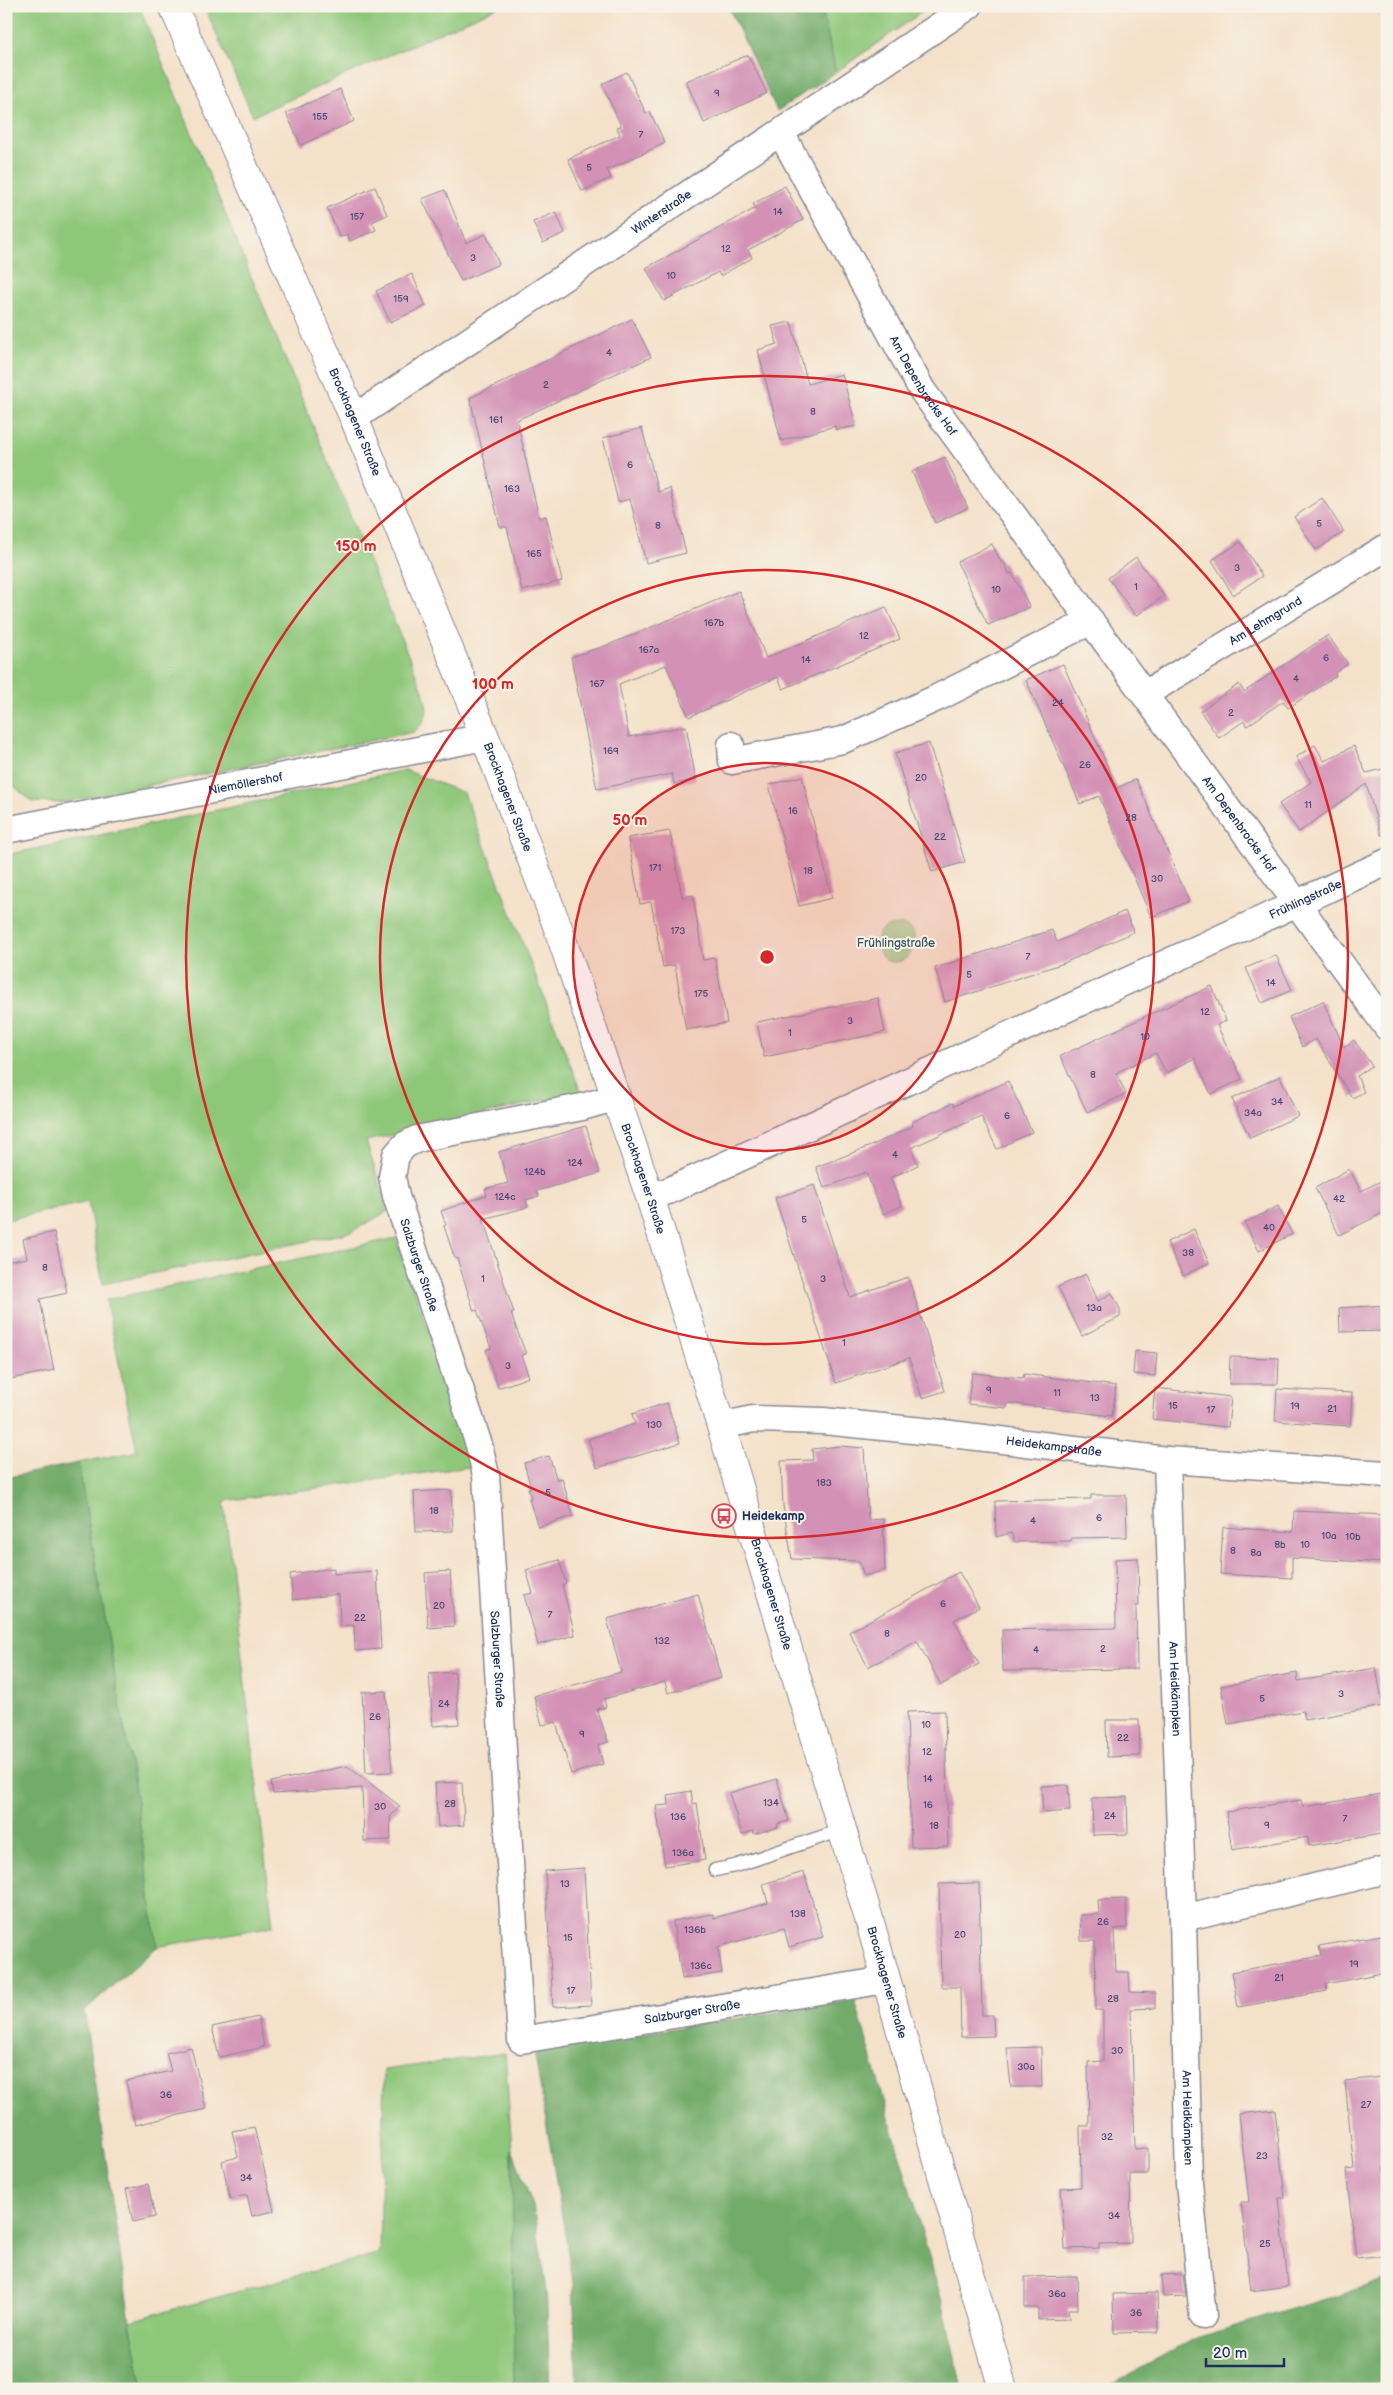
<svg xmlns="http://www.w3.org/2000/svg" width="1393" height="2395" font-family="'Balsamiq Sans',sans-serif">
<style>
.green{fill:#8fc77a;stroke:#557b6c}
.forest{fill:#73ac6a;stroke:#476e64}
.building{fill:#d391b6}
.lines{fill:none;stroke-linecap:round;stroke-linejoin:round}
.service-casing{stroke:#888894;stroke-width:15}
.minor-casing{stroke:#888894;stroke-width:29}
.secondary-casing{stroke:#888894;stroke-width:30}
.service{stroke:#fff;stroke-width:12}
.minor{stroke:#fff;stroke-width:26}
.secondary{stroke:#fff;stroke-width:28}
.ring{fill:none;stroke:#d62828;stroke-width:2.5}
.labels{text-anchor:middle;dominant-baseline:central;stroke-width:4;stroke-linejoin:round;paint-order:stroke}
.number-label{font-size:10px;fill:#494874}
.street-label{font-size:12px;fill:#1b2f5e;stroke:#f7f3e8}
.park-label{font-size:12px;fill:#385565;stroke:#f7f3e8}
.poi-label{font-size:12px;font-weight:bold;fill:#1b2f5e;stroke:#f7f3e8;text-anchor:start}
.centre{fill:#d62828;stroke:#f7f3e8;stroke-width:2.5}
.ring-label{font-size:15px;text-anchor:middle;font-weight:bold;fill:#d62828;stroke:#f7f3e8;stroke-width:4;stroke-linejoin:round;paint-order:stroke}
</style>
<rect width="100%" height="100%" fill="#f7f3e8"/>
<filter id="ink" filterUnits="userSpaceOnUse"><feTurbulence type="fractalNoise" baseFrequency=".02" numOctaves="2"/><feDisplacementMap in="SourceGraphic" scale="10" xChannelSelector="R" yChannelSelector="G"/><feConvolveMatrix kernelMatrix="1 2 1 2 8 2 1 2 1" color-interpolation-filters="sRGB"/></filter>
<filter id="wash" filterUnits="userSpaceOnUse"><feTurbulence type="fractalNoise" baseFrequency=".0096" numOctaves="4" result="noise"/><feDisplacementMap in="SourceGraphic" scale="20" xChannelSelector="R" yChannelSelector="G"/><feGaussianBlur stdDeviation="1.12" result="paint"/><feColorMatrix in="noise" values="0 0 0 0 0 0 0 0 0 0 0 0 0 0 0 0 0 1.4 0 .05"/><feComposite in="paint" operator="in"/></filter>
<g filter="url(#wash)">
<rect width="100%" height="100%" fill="#f4e1c9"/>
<path class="green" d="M6 6H139L423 691C428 710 430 718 414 732L61 803 32 802 14 786 6 769Z
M204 6H500L253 116Z
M821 6H931L836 72Z
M405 770 464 793 581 1092 366 1141 388 1211 351 1232 103 1284 88 1202 6 1220V855Z
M903 925 913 931C918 950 906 968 885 960 877 953 872 936 883 929 889 925 896 925 903 925Z
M396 1238 476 1466 224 1501 273 1926 157 1947 136 1796 78 1463 137 1451 106 1300Z
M505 2053 512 2149 514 2389H143L130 2321 380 2253 384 2070Z"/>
<path class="forest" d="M728 6H821L836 72 777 111Z
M6 1461 10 1477 78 1463 136 1796 157 1947 84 2011 130 2321 143 2389H6Z
M855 2000 945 2312 962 2389H577L573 2282 534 2050Z
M512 2149 533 2206 546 2283 550 2389H514Z
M1387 2280V2378L1370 2389H1103L1196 2338Z"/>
<g id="blocks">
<path class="building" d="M748 55 767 93 704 123 686 81Z
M627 72 646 114 650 112 665 143 607 170 611 178 582 191 568 159 620 135 617 127 621 126 602 84Z
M340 89 354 121 301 145 286 113Z
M785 186 803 220 748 250 752 258 720 276 718 272 664 301 646 268 756 208 753 204Z
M375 187 387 215 372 222 376 230 350 241 347 234 340 237 327 208Z
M445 190 466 243 486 234 499 264 461 281 422 199Z
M556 212 565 233 543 243 533 222Z
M412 274 426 306 390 322 376 291Z
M632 319 651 357 517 420 539 518 546 516 562 581 522 591 507 527H500L470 398Z
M791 322 808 384 842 374 856 426 836 430 835 426 781 441 758 350 777 344 772 326Z
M642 428 658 492 670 488 686 553 646 563 630 499 618 502 603 438Z
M945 457 968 508 935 523 912 472Z
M1322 498 1344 532 1316 550 1294 517Z
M1241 542 1262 576 1233 595 1212 560Z
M992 544 1001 562H1004L1009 574 1012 573 1030 607 988 625 957 562Z
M1136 557 1164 596 1136 616 1108 578Z
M739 591 766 658 886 607 900 639 783 689 778 677 689 717 666 665 619 684 629 737 686 726 696 780 674 784 672 774 597 789 571 657 608 645Z
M1328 635 1348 664 1335 673 1336 676 1288 708 1283 701 1247 726 1244 721 1219 738 1200 711 1239 684 1244 692Z
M1063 664 1117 788 1136 779 1189 901 1151 917 1099 796 1080 804 1026 680Z
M929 743 965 862 932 872 895 753Z
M1315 745 1324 761 1354 746 1366 773 1387 768V834L1381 835 1366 784 1299 832 1279 804 1311 782 1296 757Z
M802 776 832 898 799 906 769 785Z
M670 831 682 897 693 895 703 960 715 958 727 1023 686 1030 675 965 663 967 651 902 640 904 628 838Z
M1125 911 1134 932 1064 963 945 1002 935 968 1052 930 1057 942Z
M1276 955 1292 990 1262 1003 1246 968Z
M1212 986 1226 1021 1217 1025 1242 1079 1211 1094 1195 1058 1166 1073 1156 1053 1116 1073 1126 1094 1087 1112 1060 1056Z
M878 998 885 1032 764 1057 757 1022Z
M1323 1001 1344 1047 1354 1040 1372 1066 1357 1076 1364 1092 1352 1098 1316 1039 1302 1047 1289 1017Z
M1280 1076 1298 1116 1250 1138 1232 1099Z
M1008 1081 1032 1132 997 1149 981 1116 911 1148 918 1165 890 1178 902 1206 883 1214 866 1172 824 1188 816 1167 873 1145 913 1126 912 1122 953 1103 954 1106Z
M586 1126 600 1173 537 1191 539 1196 526 1200 528 1207 483 1219 514 1313 511 1314 526 1354 521 1355 529 1377 498 1388 486 1350 491 1348 477 1310 474 1311 457 1258 455 1259 444 1226 446 1225 441 1211 487 1195 485 1189 508 1183 499 1152Z
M1349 1169 1361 1191 1387 1178V1211L1339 1235 1315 1188Z
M814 1185 850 1297 908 1277 945 1391 922 1398 909 1358 836 1383 775 1198Z
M1278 1206 1292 1234 1259 1251 1245 1223Z
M1194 1229 1209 1263 1183 1276 1167 1242Z
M54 1232 67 1293 40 1299 54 1370 6 1380V1262L27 1258 23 1239Z
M1086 1274 1098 1301 1112 1293 1120 1309V1317L1082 1336 1058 1287Z
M1387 1305V1331L1340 1332 1339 1308Z
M1135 1351 1157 1353 1155 1376 1133 1374Z
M1230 1357 1279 1358 1278 1384H1229Z
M972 1373 1023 1378 1024 1374 1116 1386 1112 1416 1008 1403 1007 1408 968 1404Z
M1155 1388 1231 1397 1228 1427 1152 1419Z
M1277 1389 1352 1393 1350 1426 1275 1421Z
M667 1403 680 1443 597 1468 588 1439 635 1424 632 1414Z
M840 1446 864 1448 868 1520 883 1519 885 1570 864 1576 859 1561 792 1559 783 1506 781 1461 813 1460 812 1449Z
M549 1456 557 1480 562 1478 573 1516 538 1527 529 1499 531 1498 528 1488H531L524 1463Z
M451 1490 453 1531 416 1532 414 1492Z
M1091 1495H1126L1127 1537 1071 1538V1541L1015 1542 1011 1533 996 1537 995 1501 1091 1499Z
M1294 1511 1387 1515V1563L1292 1558V1578L1220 1574 1223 1527 1293 1532Z
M1138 1558 1139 1606H1136L1137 1669 1003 1671 1002 1630 1116 1628 1115 1559Z
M559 1560 566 1583 562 1585 575 1635 538 1645 524 1595 533 1593 526 1570Z
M334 1568V1574L377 1571 381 1649 355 1651 354 1625 340 1626 339 1594 293 1600 290 1574Z
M450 1571 454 1626 428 1628 425 1573Z
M959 1572 979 1607 954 1620 979 1664 941 1685 917 1641 868 1667 849 1632Z
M698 1594 721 1678 668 1693 665 1682 604 1699 606 1707 597 1709 608 1742 598 1745 603 1764 571 1774 556 1722 542 1725 534 1696 621 1672 607 1619Z
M1376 1668 1383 1706 1305 1720 1303 1711 1228 1724 1221 1686 1297 1673 1298 1681Z
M455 1672 459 1724 433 1726 429 1674Z
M386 1691 392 1772 366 1773 362 1692Z
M945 1711 948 1846 911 1847 907 1712Z
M1106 1720H1139L1140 1756 1107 1757Z
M347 1766 400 1806 390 1817 391 1840 364 1841 362 1788 273 1794 271 1782Z
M777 1779 789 1821 777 1824 778 1827 754 1834 753 1831 742 1835 729 1793Z
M462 1782 464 1825 438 1827 435 1783Z
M1068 1785 1070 1811 1043 1813 1041 1786Z
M691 1791 693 1804 697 1803 705 1860 665 1866 656 1806 669 1805 668 1795Z
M1381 1794 1387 1833 1309 1846 1308 1837 1232 1850 1226 1812 1301 1800 1303 1807Z
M1127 1797 1128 1834 1093 1835 1092 1798Z
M584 1868 591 2005 553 2007 545 1871Z
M804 1872 823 1937 789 1947 784 1928 718 1947 722 1973 682 1979 673 1921 713 1914 714 1918 768 1903 763 1884Z
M979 1883 982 2015H993L994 2036 961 2037 960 1987H941L939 1884Z
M1126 1899 1127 1928 1114 1929 1116 1972H1129L1130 1992 1155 1993V2008L1131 2009 1135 2149 1148 2148V2174H1130L1131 2243 1099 2244V2248L1065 2249 1061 2188 1081 2187 1080 2126H1089L1088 2062 1103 2061V2010H1096L1095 1941H1081L1080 1915 1099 1914 1098 1900Z
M1387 1934V1972L1326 1984 1327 1991 1238 2007 1232 1972 1321 1956 1319 1946Z
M258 2017 264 2047 219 2057 212 2027Z
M191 2047 206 2109 135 2125 126 2081 171 2071 166 2053Z
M1041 2047 1042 2087H1011L1007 2048Z
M1381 2077 1387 2128V2166H1384L1387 2187V2255L1356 2258 1346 2170 1354 2169 1345 2081Z
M1275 2110 1285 2198H1279L1288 2286 1251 2291 1241 2202H1249L1239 2114Z
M254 2127 274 2211 252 2216 247 2195 230 2199 222 2161 238 2157 232 2131Z
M148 2184 155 2217 133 2222 126 2189Z
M1183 2274 1186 2296 1163 2297 1161 2275Z
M1077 2276 1078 2309H1068L1069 2319 1038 2320V2308H1025V2277Z
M1157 2293 1158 2332 1114 2333 1113 2294Z"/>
</g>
</g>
<g filter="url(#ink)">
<use href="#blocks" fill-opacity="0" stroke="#888894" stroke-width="1"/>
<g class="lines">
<g class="service-casing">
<path id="service" d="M715 1870 735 1866 842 1830"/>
</g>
<g class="minor-casing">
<g id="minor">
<path id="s1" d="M781 133 922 390 1387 1027"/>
<path id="s2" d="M354 418 969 6"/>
<path id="s3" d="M1145 694 1387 547"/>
<path d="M731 745 732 761 843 740 937 698 1091 621"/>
<path id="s4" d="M6 830 485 737"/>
<path id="s5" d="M617 1097 582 1107 417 1139 405 1145 396 1155 392 1177 396 1196 479 1445 486 1475 521 2040 886 1980"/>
<path id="s6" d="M650 1197 668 1191 1387 862"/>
<path id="s7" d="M721 1426 753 1419 823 1421 943 1433 1167 1460 1387 1474"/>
<path id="s8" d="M1167 1460 1183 1918 1189 2183 1203 2316"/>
<path d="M1183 1918 1387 1870"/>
</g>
</g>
<g class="secondary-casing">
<g id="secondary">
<path id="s9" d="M173 6 354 418 485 737 558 928 650 1197 721 1426 869 1919 1003 2389"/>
</g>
</g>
<use href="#service" class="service"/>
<use href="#minor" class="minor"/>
<use href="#secondary" class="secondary"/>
</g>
</g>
<circle cx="767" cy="957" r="194" fill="#d62828" fill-opacity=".12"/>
<g class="ring">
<circle cx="767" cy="957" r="194"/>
<circle cx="767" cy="957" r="387"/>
<circle cx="767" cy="957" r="581"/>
</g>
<defs>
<g id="bus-ring" transform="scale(1.25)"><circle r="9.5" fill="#f7f3e8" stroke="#d1495b" stroke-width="1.5"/><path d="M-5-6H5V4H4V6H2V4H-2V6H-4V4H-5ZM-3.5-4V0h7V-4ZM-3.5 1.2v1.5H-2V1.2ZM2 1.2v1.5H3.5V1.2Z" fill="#d1495b"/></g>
</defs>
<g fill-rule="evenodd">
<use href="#bus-ring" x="724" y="1516"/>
</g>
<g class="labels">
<g class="number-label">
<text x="717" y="93">9</text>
<text x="320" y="117">155</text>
<text x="641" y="135">7</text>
<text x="589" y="168">5</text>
<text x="778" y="212">14</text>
<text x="357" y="217">157</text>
<text x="726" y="249">12</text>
<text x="473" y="258">3</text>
<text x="671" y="276">10</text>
<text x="401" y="299">159</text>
<text x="609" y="353">4</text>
<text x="546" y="385">2</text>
<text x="813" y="412">8</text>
<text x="496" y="420">161</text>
<text x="630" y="465">6</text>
<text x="512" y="489">163</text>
<text x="1319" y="524">5</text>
<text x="658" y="526">8</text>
<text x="534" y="554">165</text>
<text x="1237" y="568">3</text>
<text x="1136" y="587">1</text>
<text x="996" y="590">10</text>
<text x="714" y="623">167b</text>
<text x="864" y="636">12</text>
<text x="649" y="650">167a</text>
<text x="1326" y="658">6</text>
<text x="806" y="660">14</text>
<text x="1296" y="679">4</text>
<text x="597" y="684">167</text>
<text x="1058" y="703">24</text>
<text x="1231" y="713">2</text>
<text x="611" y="751">169</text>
<text x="1085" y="765">26</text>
<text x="921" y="778">20</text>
<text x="1308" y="805">11</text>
<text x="793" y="811">16</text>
<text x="1131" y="818">28</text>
<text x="940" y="837">22</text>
<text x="655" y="868">171</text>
<text x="808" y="871">18</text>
<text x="1157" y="879">30</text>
<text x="678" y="931">173</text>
<text x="1028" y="957">7</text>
<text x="969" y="975">5</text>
<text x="1271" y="983">14</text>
<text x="701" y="994">175</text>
<text x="1205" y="1012">12</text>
<text x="850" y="1021">3</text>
<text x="790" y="1033">1</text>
<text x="1145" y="1037">10</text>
<text x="1093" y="1075">8</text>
<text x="1277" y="1102">34</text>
<text x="1253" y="1113">34a</text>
<text x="1007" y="1116">6</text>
<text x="895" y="1155">4</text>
<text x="575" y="1163">124</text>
<text x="535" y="1172">124b</text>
<text x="505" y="1197">124c</text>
<text x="1339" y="1199">42</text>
<text x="804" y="1220">5</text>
<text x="1269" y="1228">40</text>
<text x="1188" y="1253">38</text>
<text x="45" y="1268">8</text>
<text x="483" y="1279">1</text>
<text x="823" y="1279">3</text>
<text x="1094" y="1308">13a</text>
<text x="844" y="1343">1</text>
<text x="508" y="1366">3</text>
<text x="989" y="1390">9</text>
<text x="1057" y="1393">11</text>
<text x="1095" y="1398">13</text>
<text x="1173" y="1406">15</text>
<text x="1295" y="1406">19</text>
<text x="1332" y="1409">21</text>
<text x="1211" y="1410">17</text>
<text x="654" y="1425">130</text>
<text x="824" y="1483">183</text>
<text x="548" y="1493">5</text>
<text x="434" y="1511">18</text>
<text x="1099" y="1518">6</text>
<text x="1033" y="1521">4</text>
<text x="1329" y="1536">10a</text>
<text x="1353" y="1537">10b</text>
<text x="1280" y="1545">8b</text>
<text x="1305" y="1545">10</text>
<text x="1233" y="1551">8</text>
<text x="1256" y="1553">8a</text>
<text x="943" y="1604">6</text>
<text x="439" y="1606">20</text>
<text x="550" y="1615">7</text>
<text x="360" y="1618">22</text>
<text x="887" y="1634">8</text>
<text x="662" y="1641">132</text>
<text x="1103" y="1649">2</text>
<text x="1036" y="1650">4</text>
<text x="1341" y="1694">3</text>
<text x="1262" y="1699">5</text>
<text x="444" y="1704">24</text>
<text x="375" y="1717">26</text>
<text x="926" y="1725">10</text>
<text x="582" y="1734">9</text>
<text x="1123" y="1738">22</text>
<text x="927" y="1752">12</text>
<text x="928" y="1779">14</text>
<text x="771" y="1803">134</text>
<text x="450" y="1804">28</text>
<text x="928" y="1805">16</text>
<text x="380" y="1807">30</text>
<text x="1110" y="1816">24</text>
<text x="678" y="1817">136</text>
<text x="1345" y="1819">7</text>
<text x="1267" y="1825">9</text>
<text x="934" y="1826">18</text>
<text x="683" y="1853">136a</text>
<text x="565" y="1884">13</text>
<text x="798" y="1914">138</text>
<text x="1103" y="1922">26</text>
<text x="695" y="1930">136b</text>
<text x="960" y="1935">20</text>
<text x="568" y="1938">15</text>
<text x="1354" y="1964">19</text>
<text x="701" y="1966">136c</text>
<text x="1279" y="1978">21</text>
<text x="571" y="1991">17</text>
<text x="1113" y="1999">28</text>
<text x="1117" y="2051">30</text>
<text x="1026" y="2067">30a</text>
<text x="166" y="2095">36</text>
<text x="1366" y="2105">27</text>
<text x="1107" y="2137">32</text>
<text x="1262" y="2156">23</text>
<text x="246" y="2178">34</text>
<text x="1114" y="2216">34</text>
<text x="1265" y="2244">25</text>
<text x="1057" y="2294">36a</text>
<text x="1136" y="2313">36</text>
</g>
<g class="street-label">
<text stroke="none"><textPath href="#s2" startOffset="370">Winterstraße</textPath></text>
<text stroke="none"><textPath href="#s1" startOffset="290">Am Depenbrocks Hof</textPath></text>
<text stroke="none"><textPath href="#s9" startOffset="454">Brockhagener Straße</textPath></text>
<text stroke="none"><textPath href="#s3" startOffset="141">Am Lehmgrund</textPath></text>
<text stroke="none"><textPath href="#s4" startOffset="244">Niemöllershof</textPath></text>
<text stroke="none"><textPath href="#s9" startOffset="859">Brockhagener Straße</textPath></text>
<text stroke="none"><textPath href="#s1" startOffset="831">Am Depenbrocks Hof</textPath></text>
<text stroke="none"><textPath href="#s6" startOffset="720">Frühlingstraße</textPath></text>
<text stroke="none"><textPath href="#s9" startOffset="1264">Brockhagener Straße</textPath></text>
<text stroke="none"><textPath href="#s5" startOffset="346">Salzburger Straße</textPath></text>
<text stroke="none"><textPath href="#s7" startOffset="335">Heidekampstraße</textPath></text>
<text stroke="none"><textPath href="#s9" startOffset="1699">Brockhagener Straße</textPath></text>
<text stroke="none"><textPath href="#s5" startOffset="751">Salzburger Straße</textPath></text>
<text stroke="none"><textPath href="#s8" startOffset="229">Am Heidkämpken</textPath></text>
<text stroke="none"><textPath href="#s9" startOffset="2104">Brockhagener Straße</textPath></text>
<text stroke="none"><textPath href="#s5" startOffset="1306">Salzburger Straße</textPath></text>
<text stroke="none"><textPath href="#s8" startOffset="658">Am Heidkämpken</textPath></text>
</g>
<g class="park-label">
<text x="896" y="943">Frühlingstraße</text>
</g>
<g class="poi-label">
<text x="742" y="1516">Heidekamp</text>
</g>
</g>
<circle cx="767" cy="957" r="8" class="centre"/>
<g class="ring-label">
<text x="356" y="551">150 m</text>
<text x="493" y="689">100 m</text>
<text x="630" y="825">50 m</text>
</g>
<rect width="1393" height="2395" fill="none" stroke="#f7f3e8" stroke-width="25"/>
<path d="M1206 2358v8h78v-8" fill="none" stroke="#1b2f5e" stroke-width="2.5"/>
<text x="1213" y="2358" font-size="15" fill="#1b2f5e" stroke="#f7f3e8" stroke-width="4" paint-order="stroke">20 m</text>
</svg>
